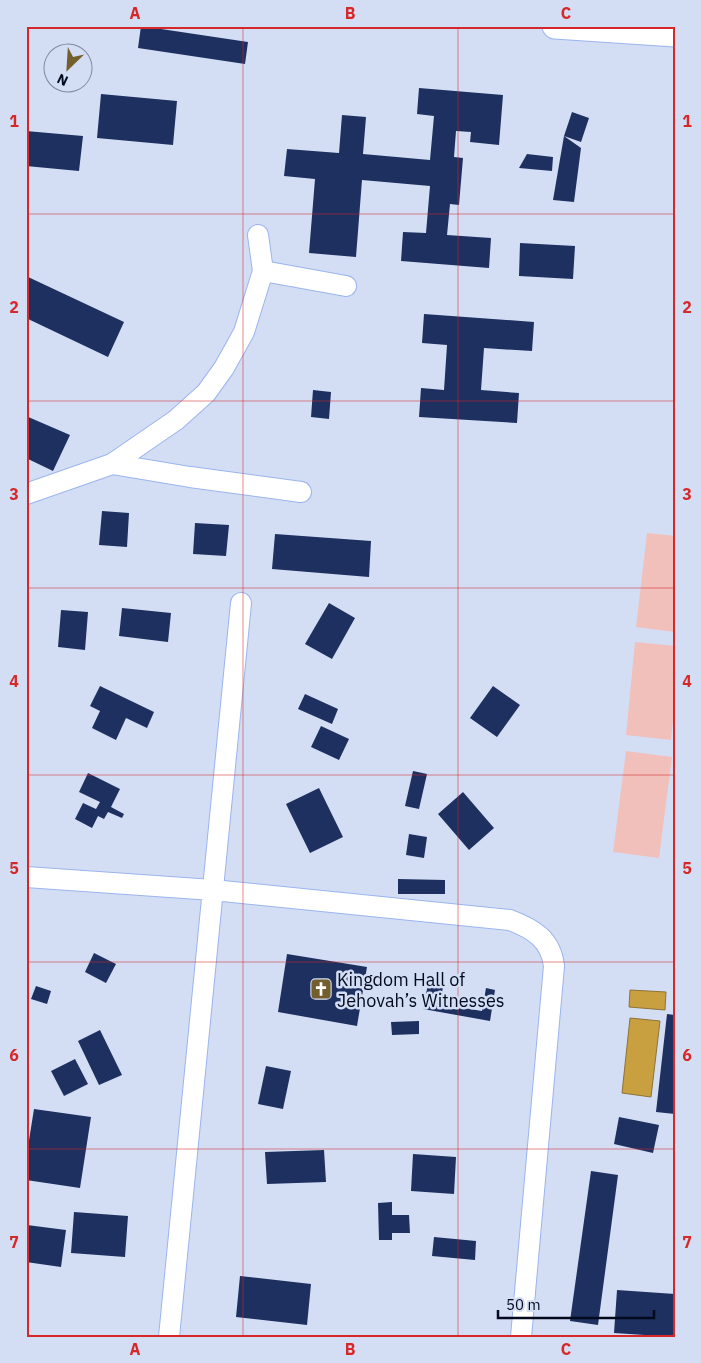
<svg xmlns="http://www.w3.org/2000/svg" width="701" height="1363" font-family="'IBM Plex Sans',sans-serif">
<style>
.green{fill:#f2c0bb}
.water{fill:#c9a040;stroke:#8e7336}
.building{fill:#1e305f}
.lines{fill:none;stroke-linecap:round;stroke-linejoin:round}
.minor-casing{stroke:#9bb4ed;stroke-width:22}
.tertiary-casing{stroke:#9bb4ed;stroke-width:27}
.minor{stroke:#fff;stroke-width:20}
.tertiary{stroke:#fff;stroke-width:25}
.grid{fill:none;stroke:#d62828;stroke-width:1;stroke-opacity:0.55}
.labels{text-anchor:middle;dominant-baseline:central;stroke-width:5;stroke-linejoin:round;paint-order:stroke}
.poi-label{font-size:18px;fill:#040a1d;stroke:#d3def5;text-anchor:start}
.neatline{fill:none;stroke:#d62828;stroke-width:2}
.grid-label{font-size:16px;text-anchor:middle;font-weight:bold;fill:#d62828}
</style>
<rect width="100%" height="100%" fill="#d3def5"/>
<path class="green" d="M647 533 675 536V632L636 627Z
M635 642 675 646V700L671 740 626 735Z
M626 751 672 757 659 858 613 852Z"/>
<path class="water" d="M630 990 666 992 665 1010 629 1007Z
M630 1018 660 1021 651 1097 622 1093Z"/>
<path class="building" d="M141 26 248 42 245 64 138 48Z
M419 88 503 95 499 145 470 142 471 132 456 131 454 157 463 158 459 205 450 204 447 235 491 238 489 268 401 261 403 232 426 233 430 186 362 180 356 257 309 253 315 179 284 176 287 149 339 153 342 115 366 117 363 154 430 160 434 116 417 114Z
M101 94 177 101 173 145 97 138Z
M572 112 589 118 581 142 564 136Z
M26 131 83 136 79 171 26 166Z
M564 136 581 148 574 202 553 200Z
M527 154 553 157 552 171 519 168Z
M520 243 575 246 573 279 519 276Z
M26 276 124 322 108 357 26 318Z
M424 314 534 322 532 351 484 348 481 390 519 393 517 423 419 417 421 388 444 390 447 345 422 343Z
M313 390 331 392 329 419 311 417Z
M26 416 70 435 53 471 26 458Z
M102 511 129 513 127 547 99 545Z
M195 523 229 525 226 556 193 554Z
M275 534 371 541 369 577 272 569Z
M329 603 355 618 332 659 305 644Z
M122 608 171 613 168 642 119 636Z
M61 610 88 612 85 650 58 647Z
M100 686 154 712 147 728 126 718 116 740 92 728 100 711 90 706Z
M493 686 520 705 497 737 470 718Z
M305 694 338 709 332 724 298 709Z
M321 726 349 739 339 760 311 747Z
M413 771 427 774 419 809 405 806Z
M88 773 120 789 111 807 124 814 122 818 108 812 104 819 98 816 92 828 75 819 83 803 96 809 100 802 79 792Z
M319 788 343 837 310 853 286 804Z
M463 792 494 828 469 850 438 814Z
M409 834 427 837 424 858 406 855Z
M398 879 445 880V894H398Z
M94 953 116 964 106 983 85 972Z
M287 954 367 967 357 1026 278 1012Z
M428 984 443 987 440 1004 482 1011 486 988 495 990 490 1021 423 1009Z
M36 986 51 991 47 1004 31 999Z
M667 1014 675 1015V1114L656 1112Z
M419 1021V1034L392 1035 391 1022Z
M100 1030 122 1075 99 1085 78 1041Z
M75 1059 88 1084 64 1096 51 1071Z
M266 1066 291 1071 283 1109 258 1104Z
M34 1109 91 1117 80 1188 26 1180V1159Z
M619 1117 659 1125 653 1153 614 1144Z
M324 1150 326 1182 267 1184 265 1152Z
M413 1154 456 1157 454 1194 411 1191Z
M591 1171 618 1175 598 1325 570 1321Z
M392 1202V1215H409L410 1233H392V1240H379L378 1203Z
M74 1212 128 1216 125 1257 71 1253Z
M27 1225 66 1230 61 1267 26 1262Z
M434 1237 476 1241 475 1260 432 1256Z
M240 1276 311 1284 307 1325 236 1317Z
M617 1290 675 1294V1337L614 1333Z"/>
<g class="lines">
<g class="minor-casing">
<path id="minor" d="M263 271 346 286
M112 464 190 477 301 492
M26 494 112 464 176 420 206 393 224 368 244 332 263 271 258 235
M26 877 213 890 510 920C534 929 551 940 554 966L521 1337
M169 1337 241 603"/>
</g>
<g class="tertiary-casing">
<path id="tertiary" d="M555 26 675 34"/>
</g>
<use href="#minor" class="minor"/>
<use href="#tertiary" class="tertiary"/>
</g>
<path class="grid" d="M243 26V1337M458 26V1337M26 214H675M26 401H675M26 588H675M26 775H675M26 962H675M26 1149H675"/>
<defs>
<g id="church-square" transform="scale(1.125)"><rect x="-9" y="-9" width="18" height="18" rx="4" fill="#735e2d" stroke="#d3def5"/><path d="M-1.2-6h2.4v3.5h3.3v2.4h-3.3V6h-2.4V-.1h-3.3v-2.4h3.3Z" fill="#fff"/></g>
</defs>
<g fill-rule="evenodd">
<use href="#church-square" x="321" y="989"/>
</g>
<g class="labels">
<g class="poi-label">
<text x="337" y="979">Kingdom Hall of<tspan x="337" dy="21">Jehovah’s Witnesses</tspan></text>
</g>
</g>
<rect width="701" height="1363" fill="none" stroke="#d3def5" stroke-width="55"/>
<g transform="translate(68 68) rotate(205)"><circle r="24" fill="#d3def5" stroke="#80899f"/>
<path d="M0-4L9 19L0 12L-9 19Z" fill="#735e2d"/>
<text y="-8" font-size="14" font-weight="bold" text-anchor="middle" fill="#040a1d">N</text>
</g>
<path d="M498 1310v8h156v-8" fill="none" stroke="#040a1d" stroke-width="2.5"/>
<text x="506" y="1310" font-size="15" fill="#040a1d" stroke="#d3def5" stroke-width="4" paint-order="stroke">50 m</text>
<rect x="28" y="28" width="646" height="1308" class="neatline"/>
<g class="grid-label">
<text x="135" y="19">A</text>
<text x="350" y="19">B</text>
<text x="566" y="19">C</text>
<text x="14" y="127">1</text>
<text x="687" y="127">1</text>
<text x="14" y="313">2</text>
<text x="687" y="313">2</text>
<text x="14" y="500">3</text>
<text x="687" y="500">3</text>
<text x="14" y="687">4</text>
<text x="687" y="687">4</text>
<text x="14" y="874">5</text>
<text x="687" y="874">5</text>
<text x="14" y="1061">6</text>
<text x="687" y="1061">6</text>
<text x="14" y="1248">7</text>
<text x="687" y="1248">7</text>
<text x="135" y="1355">A</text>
<text x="350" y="1355">B</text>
<text x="566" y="1355">C</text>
</g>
</svg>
